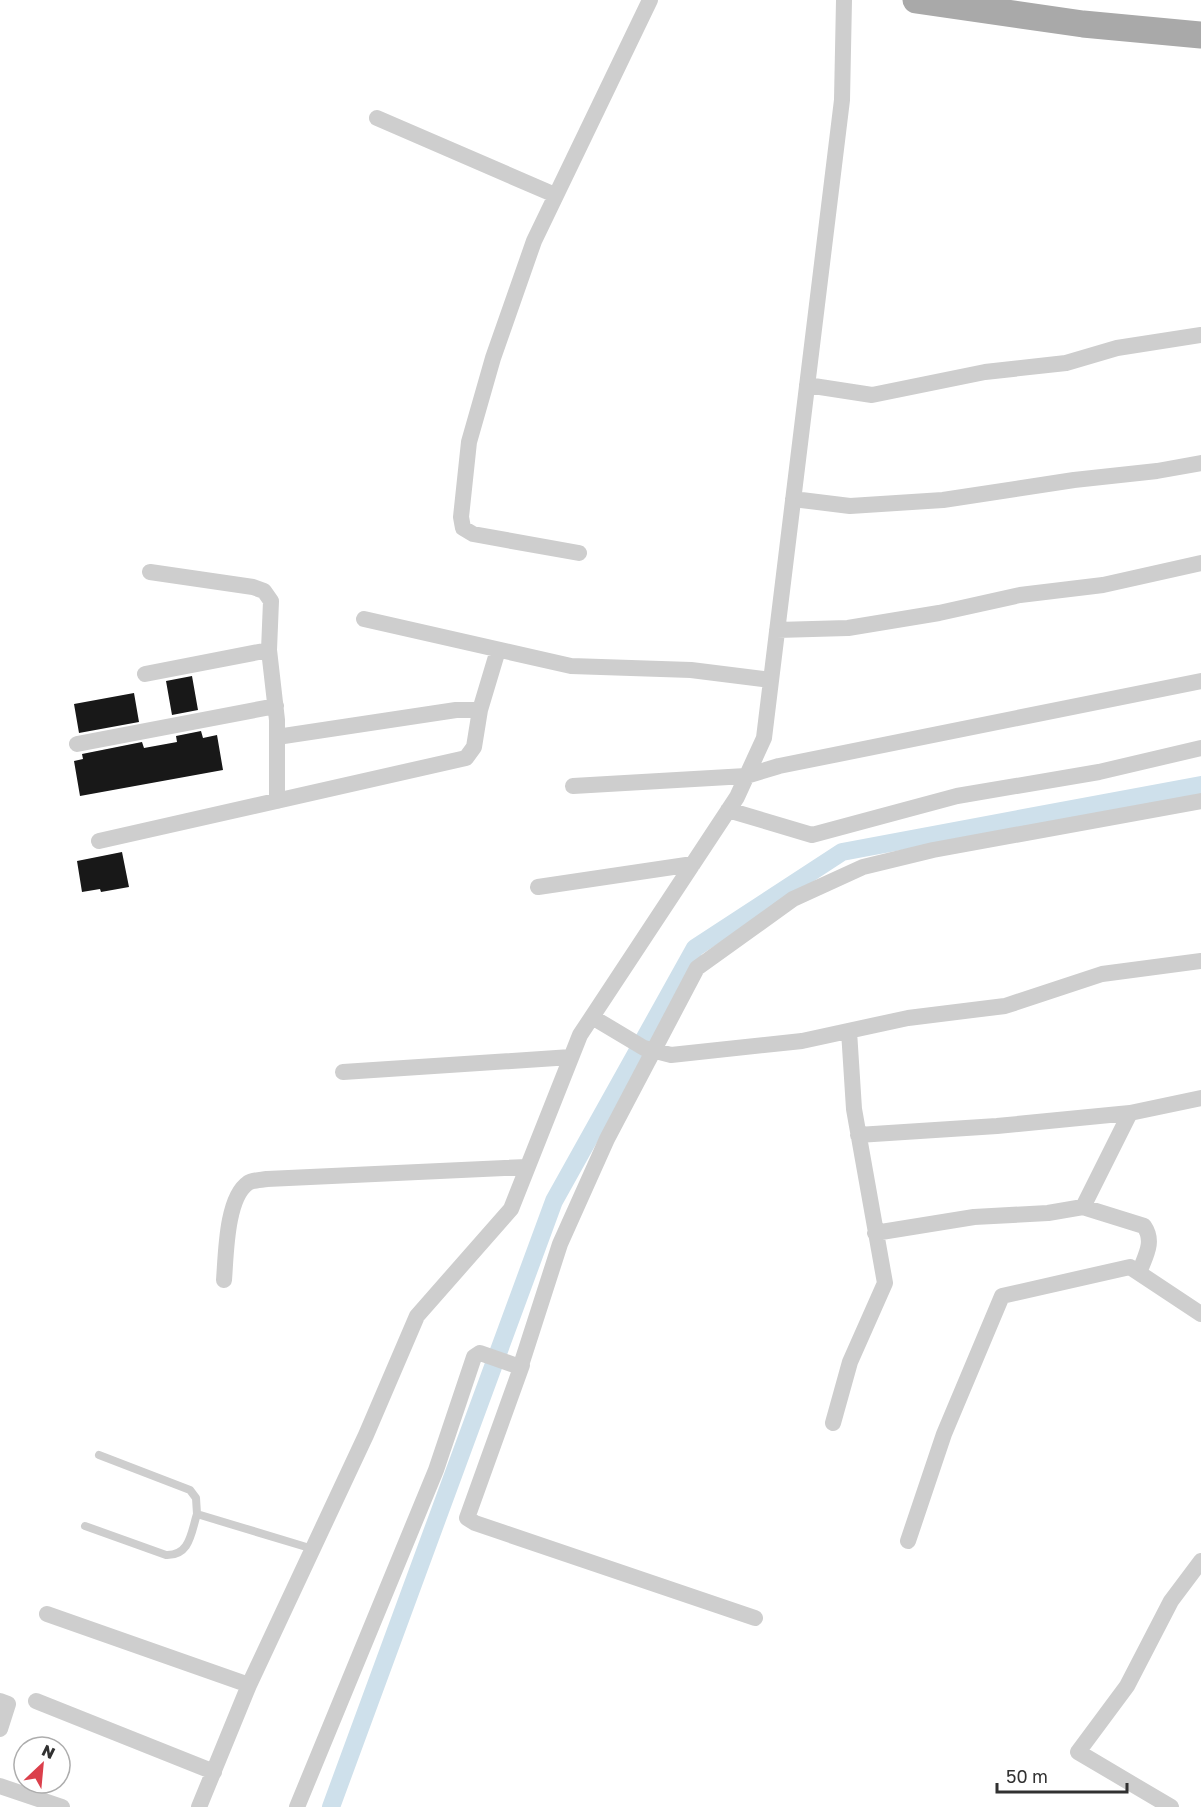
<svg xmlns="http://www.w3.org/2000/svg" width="1201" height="1807" font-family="'Golos Text',sans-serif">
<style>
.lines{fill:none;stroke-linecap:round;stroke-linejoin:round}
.canal{stroke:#cee0eb;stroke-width:18}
.building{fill:#181818}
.lane{stroke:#cecece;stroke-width:8}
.street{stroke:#cecece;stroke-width:16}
.primary{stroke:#a9a9a9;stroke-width:27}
</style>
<rect width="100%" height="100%" fill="#fff"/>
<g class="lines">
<path class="canal" d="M331 1807 554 1201 695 948 842 852 1201 785"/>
</g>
<path class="building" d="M192 676 198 710 172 715 166 681Z
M134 693 139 722 79 733 74 704Z
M201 731 203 738 217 735 223 770 80 796 74 761 83 759 82 754 142 742 144 748 177 742 176 736Z
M122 852 129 887 101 892 100 889 82 892 77 861Z"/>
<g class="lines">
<path class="lane" d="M99 1455 190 1490 196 1498 197 1514 313 1549
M85 1526 166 1555C190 1556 191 1533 197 1514"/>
<path class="street" d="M377 118 555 195
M807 385 872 395 985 372 1066 363 1117 348 1201 335
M793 499 850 506 943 500 1074 480 1157 471 1201 463
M579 553 473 534 463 528 461 517 469 442 493 358 534 241 650 0
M150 572 253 587 264 591 271 601 269 650 277 720V801
M364 619 571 666 691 670 771 680
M777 630 848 628 939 613 1020 595 1103 585 1201 563
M145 674 269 650
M277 737 456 710H480
M77 744 276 706
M573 786 746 776 779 766 1201 681
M728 810 812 835 957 796 1099 772 1201 748
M99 841 466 758 474 747 480 710 498 650
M538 887 693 864
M592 1017 644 1048 671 1055 802 1041 908 1018 1005 1006 1102 974 1201 961
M343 1072 571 1057
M858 1135 997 1126 1130 1113
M1083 1207 1144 1226C1155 1242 1145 1256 1139 1273
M875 1233 974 1217 1048 1213 1083 1207 1130 1113 1201 1098
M224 1280C226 1256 226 1198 248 1183 252 1180 261 1180 267 1179L527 1167
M520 1365H522L467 1518 475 1523 755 1618
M833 1423 850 1362 885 1283 854 1109 849 1031
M908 1541 944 1434 1002 1296 1130 1267 1201 1314
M47 1614 249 1685
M0 1701 8 1704 0 1729
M36 1701 214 1772
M0 1786 62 1807
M199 1807 249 1685 366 1435 417 1316 511 1209 580 1035 737 797 764 738 842 100 844 0
M297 1807 436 1470 474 1357 480 1353 517 1366 522 1362 560 1244 607 1139 697 968 793 899 863 867 933 850 1201 801
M1171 1807 1078 1752 1127 1686 1171 1601 1201 1561"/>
<path class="primary" d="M916 0 1083 24 1201 35"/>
</g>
<g transform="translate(42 1765) rotate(26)"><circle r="28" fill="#ffffff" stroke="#adadad" stroke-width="1.5"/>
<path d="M0-4.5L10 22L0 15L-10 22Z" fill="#db3f4b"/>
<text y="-9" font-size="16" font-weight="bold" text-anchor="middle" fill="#313131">N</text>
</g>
<path d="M997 1783v9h130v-9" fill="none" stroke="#313131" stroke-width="3"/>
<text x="1006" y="1783" font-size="18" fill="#313131" stroke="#ffffff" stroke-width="4.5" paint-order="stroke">50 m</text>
</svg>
